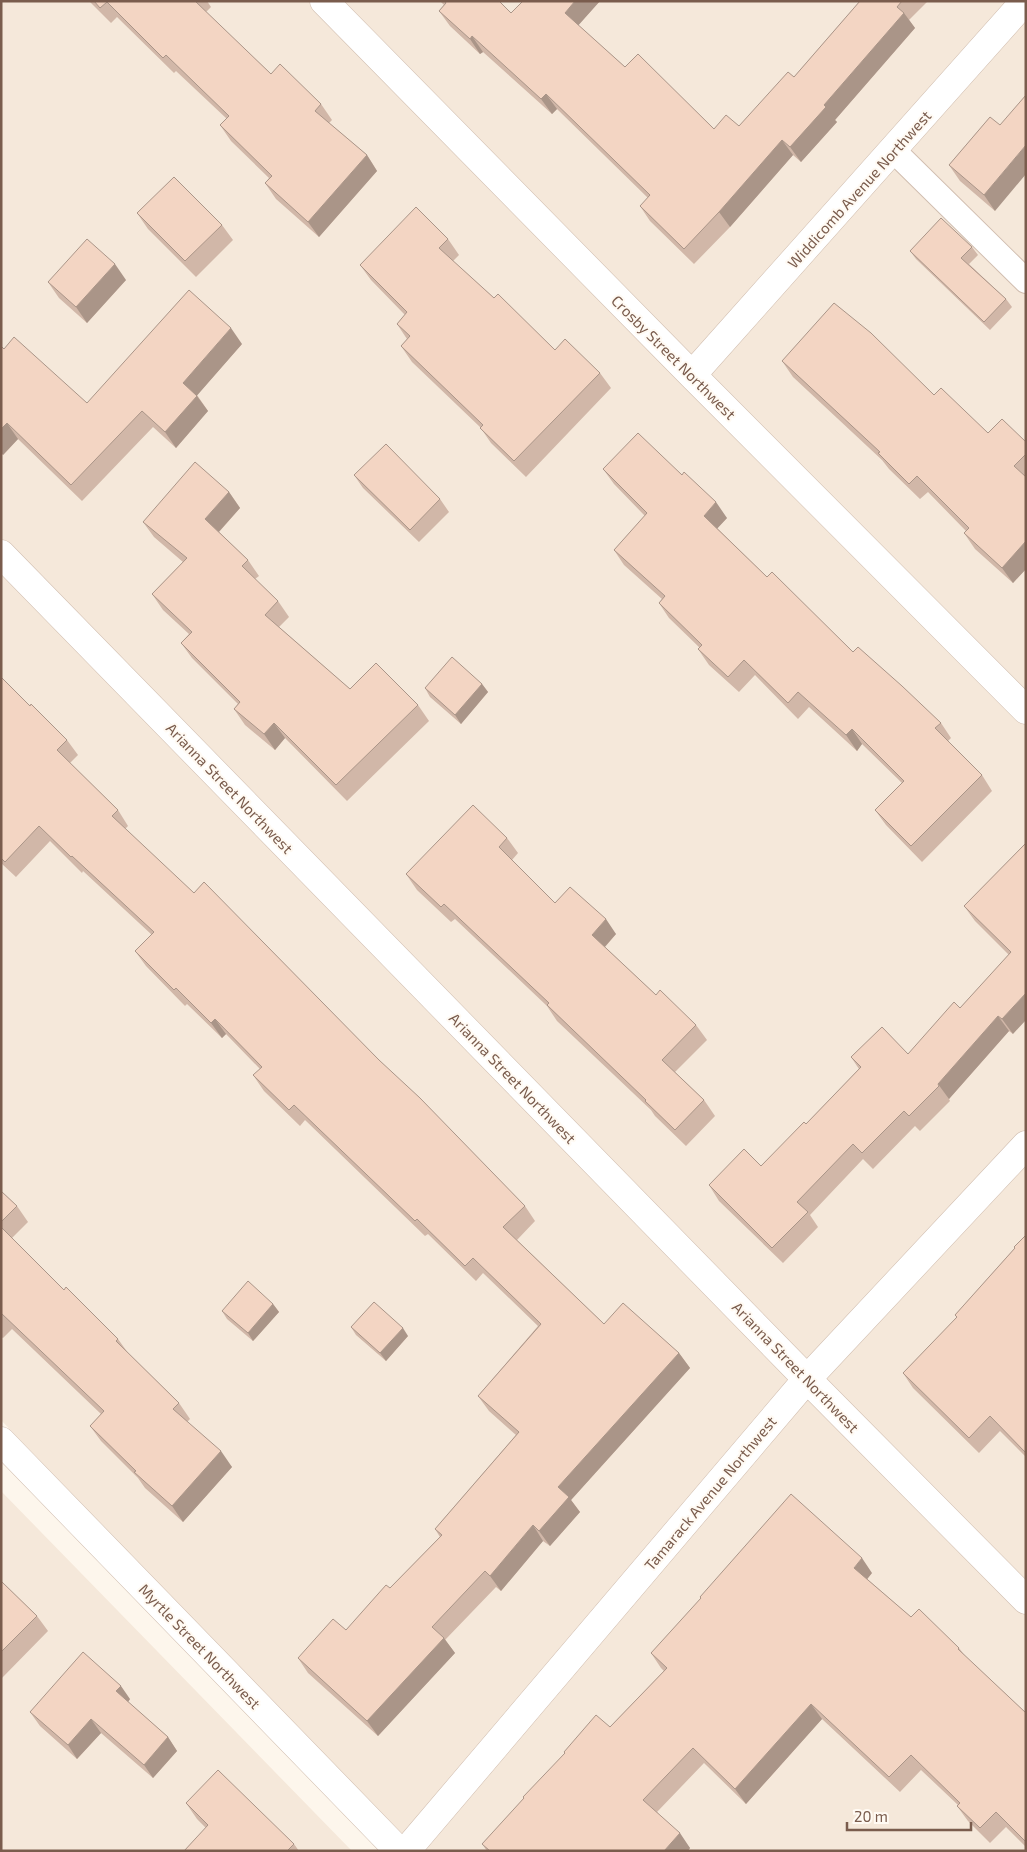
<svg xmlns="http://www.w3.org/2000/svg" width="1027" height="1852" font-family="'Exo 2',sans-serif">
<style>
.residential{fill:#f5e8da}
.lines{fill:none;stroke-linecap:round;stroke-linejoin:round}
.lane-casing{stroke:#d1beb0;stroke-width:26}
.street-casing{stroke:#d1beb0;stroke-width:29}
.lane{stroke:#fff;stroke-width:24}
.street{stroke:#fff;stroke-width:28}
.wall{fill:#d1b7a8}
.shaded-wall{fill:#aa9588}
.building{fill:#f3d5c3;stroke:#aa9588}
.labels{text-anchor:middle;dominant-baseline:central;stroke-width:4;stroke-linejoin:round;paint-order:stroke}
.street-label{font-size:15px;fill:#7a5c4d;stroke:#fffaf3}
</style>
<rect width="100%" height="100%" fill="#fdf6ec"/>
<path class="residential" d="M1 1H1026V1851H414L1 1420Z
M1 1491 352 1851H1Z"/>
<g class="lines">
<g class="lane-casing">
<path id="lane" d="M894 151 1026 281"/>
</g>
<g class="street-casing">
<path id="street" d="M324 1 692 375 1026 710
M692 375 1025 1
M1 554 807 1379 1026 1600
M1 1441 399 1851
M406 1851 807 1379 1026 1145"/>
</g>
<use href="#lane" class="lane"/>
<use href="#street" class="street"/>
</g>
<path class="wall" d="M89 1H207L211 7 206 12 271 74 321 104 332 120 329 123 367 155 377 171 319 237 276 199 265 183 269 178 231 141 220 125 227 119 176 71 174 73 117 17 111 23Z
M440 1H499L511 13 600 1 578 25 625 67 714 129 739 126 794 77 860 1H928L909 20 915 28 835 120 837 122 801 162 793 155 730 227 694 264 650 221 640 206 648 198 557 109 552 114 483 52 480 54 450 26 439 11 444 5Z
M990 117 995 211 960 181 949 165Z
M137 213 222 225 233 240 196 277 148 229Z
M448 239 459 255 453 261 494 298 555 350 600 373 611 388 526 477 491 443 480 427 412 362 401 346 407 339 397 324 405 315 371 280 360 265Z
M972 247 978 255 969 264 1006 299 1012 307 990 330 916 259 910 251Z
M126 280 87 323 59 298 48 282Z
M242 344 197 395 208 411 176 448 153 427 82 501 18 439 3 455 1 453V346L4 349 87 403Z
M782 361 934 395 988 433 1026 442V569L1013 583 975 549 964 533 966 531 928 492 920 499 889 469 882 460 793 377Z
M603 469 727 518 717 528 767 577 853 652 941 723 951 738 948 741 982 775 992 791 922 862 886 825 875 810 902 783 862 744 857 751 809 707 798 719 755 675 739 692 709 665 698 649 700 648 669 618 659 603 662 599 624 565 614 550 645 516 614 484Z
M354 475 440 499 449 512 419 542 363 488Z
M229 492 240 508 219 532 248 560 259 576 255 579 278 601 289 617 279 627 350 689 418 705 429 721 347 801 285 738 275 750 245 725 234 709 238 704 192 658 181 643 189 634 163 610 152 594 183 562 154 537 143 522Z
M1 677 30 706 67 740 78 755 70 763 118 810 128 826 125 829 525 1206 535 1221 517 1240 604 1324 679 1353 690 1368 571 1500 580 1512 550 1546 543 1541 501 1591 496 1587 445 1640 455 1653 378 1736 308 1673 298 1658 346 1630 390 1588 440 1537 435 1529 516 1435 489 1411 478 1396 538 1326 483 1273 476 1281 428 1234 425 1236 305 1120 300 1126 264 1091 253 1075 260 1069 226 1034 222 1038 187 1004 185 1006 146 966 135 951 152 935 83 871 82 873 50 841 16 877 1 863Z
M482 684 488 692 461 724 430 697 425 688Z
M507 838 518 853 512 860 555 903 616 934 605 947 656 995 696 1025 707 1040 675 1072 704 1100 715 1116 686 1146 655 1116 651 1110 557 1021 547 1006 455 919 451 922 417 890 406 874Z
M1026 843 1013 1034 1009 1031 949 1099 950 1101 920 1131 915 1126 873 1169 863 1159 810 1215 818 1227 783 1263 719 1201 709 1185 761 1166 806 1124 859 1069 851 1057 908 1054 960 1008 1009 955 975 921 964 906Z
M1 1191 17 1206 28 1222 12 1238 64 1290 118 1339 128 1353 179 1403 190 1419 187 1422 232 1467 183 1522 145 1488 138 1478 101 1441 90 1426 101 1414 12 1329 3 1338 1 1337Z
M1026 1235V1457L1000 1431 979 1453 913 1388 903 1373 957 1318 955 1315 1015 1248Z
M273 1304 279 1312 253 1341 227 1319 222 1311Z
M351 1327 408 1336 386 1361 356 1335Z
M872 1573 867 1579 911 1617 959 1648 965 1656 1026 1713V1847L1006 1827 990 1843 968 1821 957 1806 958 1805 921 1770 900 1792 822 1719 746 1804 704 1763 657 1812 690 1848 688 1851H487L482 1844 565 1754 564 1752 610 1727 664 1671 661 1668 651 1653Z
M1 1581 37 1616 48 1631 1 1679Z
M130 1699 128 1702 168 1737 177 1751 153 1778 101 1733 77 1759 40 1726 30 1712Z
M186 1803 294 1844 299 1851H184L206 1828 197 1819Z"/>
<path class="shaded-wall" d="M575 1H600L576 28 565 13Z
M904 13 915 28 835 120 837 122 801 162 790 147 824 105Z
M472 36 483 52 480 54 470 39Z
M546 94 557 109 552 114 541 99Z
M782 140 793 155 730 227 719 212Z
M1026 145V174L995 211 984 195Z
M367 155 377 171 319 237 308 222Z
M115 264 126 280 87 323 76 307Z
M231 328 242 344 194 399 183 383Z
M197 396 208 411 176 448 165 432Z
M7 423 18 439 3 455 1 452V429Z
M229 492 240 508 216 535 205 519Z
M716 502 727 518 715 531 704 516Z
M1026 541V569L1013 583 1002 568Z
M482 684 488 692 461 724 455 715Z
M274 723 285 738 275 750 264 734Z
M852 729 862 744 857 751 846 735Z
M606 919 616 934 602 950 592 935Z
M1026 993V1020L1013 1034 1002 1019Z
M998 1016 1009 1031 949 1099 938 1084Z
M215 1019 226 1034 222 1038 211 1023Z
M273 1304 279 1312 253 1341 248 1333Z
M403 1328 408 1336 386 1361 380 1353Z
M679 1353 690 1368 571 1500 580 1512 550 1546 539 1531 558 1487Z
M221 1451 232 1467 183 1522 172 1506Z
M533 1525 543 1541 501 1591 490 1576Z
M862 1558 872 1573 864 1583 854 1568Z
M444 1638 455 1653 378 1736 367 1721Z
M121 1686 130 1699 126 1705 116 1691Z
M811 1704 822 1719 746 1804 735 1789Z
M91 1719 101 1733 77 1759 68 1745Z
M168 1737 177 1751 153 1778 144 1765Z
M680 1833 690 1848 688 1851H664Z"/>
<path class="building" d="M94 1H195L271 74 280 64 321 104 315 111 367 155 308 222 265 183 272 176 220 125 229 116 166 55 163 58 107 2 100 8Z
M445 1H499L511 13 523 1H575L565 13 625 67 638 54 714 129 726 115 739 126 788 72 794 77 860 1H902L897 7 904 13 824 105 826 107 790 147 782 140 719 212 684 249 640 206 650 195 546 94 541 99 472 36 470 39 439 11 446 3Z
M1026 95V145L984 195 949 165 990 117 1000 125Z
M174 177 222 225 185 261 137 213Z
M416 207 448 239 439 248 494 298 498 294 555 350 565 339 600 373 514 461 480 428 483 425 401 346 410 336 397 324 407 312 360 265Z
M941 218 972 247 961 258 1006 299 984 322 910 251Z
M87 239 115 264 76 307 48 282Z
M189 290 231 328 183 383 197 396 165 432 142 411 71 485 7 423 1 429V346L4 349 14 337 87 403Z
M834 303 871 333 934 395 941 388 988 433 1002 419 1026 442V454L1014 466 1026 477V541L1002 568 964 533 969 528 917 476 909 484 878 453 880 452 782 361Z
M638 433 682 475 684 472 716 502 704 516 767 577 772 572 853 652 858 647 902 686 941 723 935 728 982 775 911 846 875 810 904 781 852 729 846 735 798 692 788 703 744 660 728 677 698 649 702 645 659 603 665 596 614 550 647 513 603 469Z
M386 444 440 499 410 530 354 475Z
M195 462 229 492 205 519 248 560 242 566 278 601 265 615 350 689 376 663 418 705 336 785 274 723 264 734 234 709 240 702 181 643 192 632 152 594 187 558 143 522Z
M452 657 482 684 455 715 425 688Z
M1 677 30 706 31 704 67 740 57 750 118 810 112 816 194 893 204 882 379 1060 420 1098 525 1206 503 1227 604 1324 623 1303 679 1353 558 1487 569 1497 539 1531 533 1525 490 1576 485 1571 432 1627 444 1638 367 1721 298 1658 333 1619 346 1630 386 1585 390 1588 442 1535 435 1529 519 1432 478 1396 541 1324 473 1258 465 1266 417 1219 415 1221 294 1105 289 1110 253 1075 262 1067 215 1019 211 1023 176 988 174 990 135 951 154 932 72 856 71 857 39 826 5 862 1 858Z
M473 805 507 838 499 847 555 903 570 887 606 919 592 935 656 995 660 990 696 1025 662 1060 704 1100 675 1130 645 1101 646 1100 547 1005 549 1003 444 904 441 907 406 874Z
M1026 843V993L1002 1019 998 1016 938 1084 939 1086 909 1116 904 1111 862 1153 853 1144 797 1202 808 1212 772 1248 709 1185 744 1149 761 1166 804 1122 806 1124 861 1067 851 1057 882 1027 908 1054 954 1002 960 1008 1011 952 964 906Z
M1 1191 17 1206 1 1222Z
M1 1227 64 1290 66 1287 118 1339 116 1341 179 1403 173 1409 221 1451 172 1506 134 1472 136 1471 90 1426 104 1411 1 1313Z
M1026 1235V1453L990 1416 969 1438 903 1373 957 1317 955 1315 1015 1248 1014 1247Z
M248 1281 273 1304 248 1333 222 1311Z
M374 1302 403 1328 380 1353 351 1327Z
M791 1494 862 1558 854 1568 911 1617 919 1609 959 1648 958 1649 1026 1713V1842L996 1812 980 1828 957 1806 960 1803 911 1755 889 1777 811 1704 735 1789 693 1748 643 1800 680 1833 664 1851H490L482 1844 524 1798 523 1797 565 1753 564 1752 596 1715 610 1727 667 1668 651 1653 701 1598 700 1597Z
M1 1581 37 1616 1 1652Z
M83 1652 121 1686 116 1691 168 1737 144 1765 91 1719 68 1745 30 1712Z
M218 1770 294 1844 287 1851H184L208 1825 186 1803Z"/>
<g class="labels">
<g class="street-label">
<text transform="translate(859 189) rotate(-48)">Widdicomb Avenue Northwest</text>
<text transform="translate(674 357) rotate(45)">Crosby Street Northwest</text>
<text transform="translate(230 788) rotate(46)">Arianna Street Northwest</text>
<text transform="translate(513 1078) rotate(46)">Arianna Street Northwest</text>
<text transform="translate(796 1367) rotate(46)">Arianna Street Northwest</text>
<text transform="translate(710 1493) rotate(-50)">Tamarack Avenue Northwest</text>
<text transform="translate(200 1646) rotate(46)">Myrtle Street Northwest</text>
</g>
</g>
<rect width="1027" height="1852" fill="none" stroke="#7a5c4d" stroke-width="5"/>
<path d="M847 1822v8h124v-8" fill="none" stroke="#7a5c4d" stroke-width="2.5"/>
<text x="854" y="1822" font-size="15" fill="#7a5c4d" stroke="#fffaf3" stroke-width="4" paint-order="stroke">20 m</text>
</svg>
